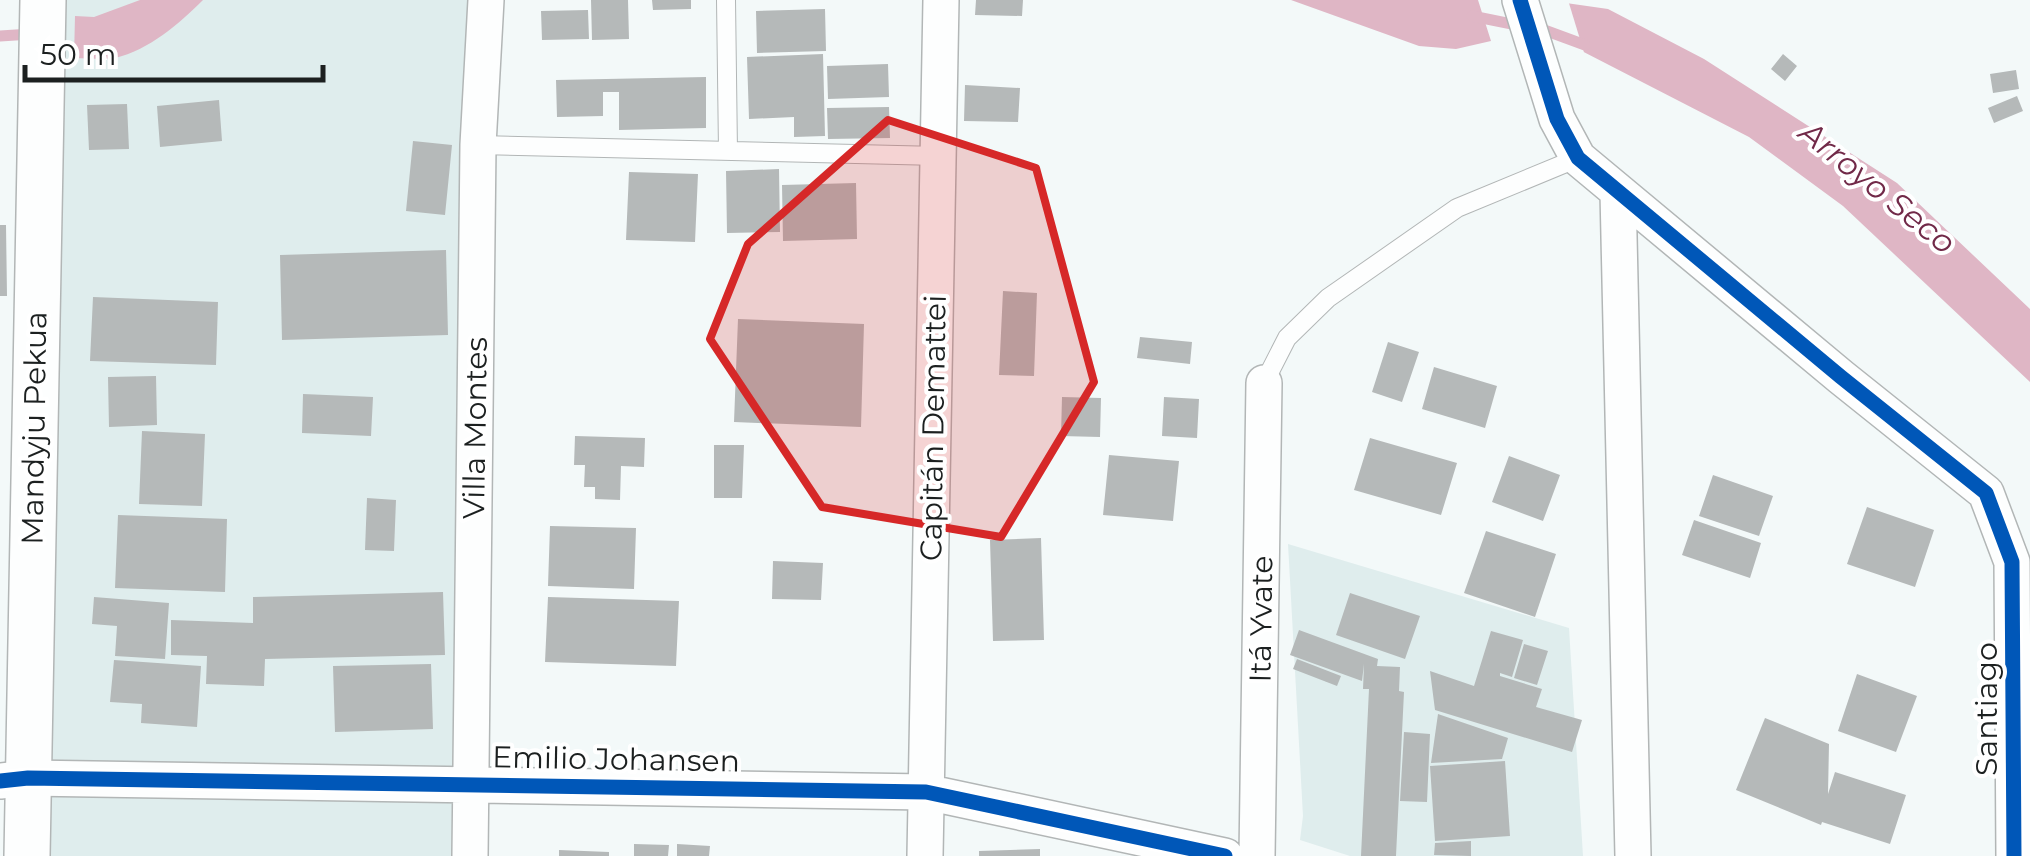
<svg xmlns="http://www.w3.org/2000/svg" width="2030" height="856" font-family="Montserrat,sans-serif">
<style>
.built{fill:#dfeded}
.water{fill:#dfb6c5}
.pier{fill:#f3f9f9}
.lines{fill:none;stroke-linecap:round;stroke-linejoin:round}
.stream{stroke:#dfb6c5;stroke-width:11}
.building{fill:#b5b9b9}
.service-casing{stroke:#b2b6b6;stroke-width:20}
.minor-casing{stroke:#b2b6b6;stroke-width:38}
.tertiary-casing{stroke:#b2b6b6;stroke-width:48}
.service{stroke:#fdfefe;stroke-width:18}
.minor{stroke:#fdfefe;stroke-width:35}
.tertiary{stroke:#fdfefe;stroke-width:45}
.cycleway-casing{stroke:#fff;stroke-width:21}
.cycleway{stroke:#0057b8;stroke-width:15}
.marked{fill:#d62828;fill-opacity:0.2;stroke:#d62828;stroke-width:8;stroke-linejoin:round}
.labels{text-anchor:middle;dominant-baseline:central;stroke-width:8;stroke-linejoin:round;paint-order:stroke}
.street-label{font-size:30px;fill:#1c2020;stroke:#fff}
.water-label{font-size:32px;font-style:italic;fill:#712948;stroke:#fff}
</style>
<rect width="100%" height="100%" fill="#f3f9f9"/>
<path class="built" d="M57 0H481L471 856H49Z
M1288 544 1569 628 1583 856H1350L1300 840 1303 816Z"/>
<path class="water" d="M140 0H203C179 24 149 50 115 58 103 60 87 58 74 58L75 16 94 17Z
M1291 0H1478L1491 41 1456 49 1419 46Z
M1559 2 1608 9 1704 59 1897 183 2030 309V382L1843 206 1749 137 1574 47Z"/>
<path class="pier" d="M1554 0H1568L1586 59 1570 50Z"/>
<g class="lines">
<path class="stream" d="M1472 16 1547 31 1585 45
M0 36 31 34"/>
</g>
<path class="building" d="M591 0H628L629 39 592 40Z
M652 0H691V9L653 10Z
M976 0H1023L1022 16 975 15Z
M825 9 826 51 757 53 756 11Z
M588 10 589 39 542 40 541 11Z
M823 54 825 136 794 137V117L749 119 747 57Z
M1783 54 1797 66 1785 81 1771 69Z
M888 64 889 97 828 99 827 66Z
M2016 70 2019 89 1993 93 1990 74Z
M706 77V128L619 130V92H603V116L557 117 556 80Z
M965 85 1020 88 1018 122 964 121Z
M2017 96 2023 111 1994 123 1988 108Z
M219 100 222 141 160 147 157 106Z
M127 104 129 149 89 150 87 105Z
M889 107 890 138 828 139 827 108Z
M413 141 452 145 445 215 406 211Z
M779 169 780 232 727 233 726 171Z
M629 172 698 174 695 242 626 240Z
M856 183 857 239 783 241 782 185Z
M0 225H6L7 296H0Z
M446 250 448 335 282 340 280 255Z
M1003 291 1037 293 1034 376 999 375Z
M93 297 218 302 216 365 90 361Z
M738 319 864 324 861 427 734 422Z
M1140 337 1192 342 1190 364 1137 358Z
M1388 342 1419 352 1402 402 1372 392Z
M1434 367 1497 386 1485 428 1422 409Z
M156 376 157 425 109 427 108 377Z
M303 394 373 397 371 436 302 433Z
M1062 397 1101 398 1100 437 1061 436Z
M1164 397 1199 399 1197 438 1162 436Z
M142 431 205 434 202 506 139 504Z
M575 436 645 438 644 467 621 466 620 500 595 499V487H584L585 465H574Z
M1370 438 1457 463 1441 515 1354 490Z
M714 445H744L742 498H714Z
M1109 455 1179 461 1173 521 1103 515Z
M1509 456 1560 475 1543 521 1492 502Z
M1713 475 1773 496 1759 536 1699 516Z
M367 498 396 500 394 551 365 550Z
M1867 507 1934 530 1915 587 1847 564Z
M118 515 227 519 225 592 115 588Z
M1694 520 1761 543 1750 578 1682 555Z
M550 526 636 528 634 589 548 586Z
M1486 531 1556 554 1535 617 1464 593Z
M1041 538 1044 640 993 641 990 540Z
M773 561 823 563 821 600 772 599Z
M443 592 445 655 265 659 264 686 206 684 207 656 171 655V620L253 623V597Z
M1350 593 1420 616 1405 659 1336 635Z
M94 597 169 603 165 659 115 656 117 626 92 624Z
M548 597 679 601 676 666 545 662Z
M1299 630 1378 659 1377 666 1400 667 1399 691 1404 692 1396 856H1361L1369 689H1363L1364 664 1362 681 1290 655Z
M1491 631 1523 640 1512 677 1500 673V676L1542 689 1536 707 1582 720 1572 752 1435 710 1430 671 1474 686Z
M1524 644 1548 651 1537 685 1514 678Z
M1297 659 1341 676 1337 686 1293 669Z
M114 660 201 666 197 727 141 723 142 704 110 702Z
M431 664 433 729 335 732 333 666Z
M1857 674 1917 696 1896 752 1838 731Z
M1438 714 1508 738 1502 759 1431 763Z
M1765 718 1829 744 1828 794 1835 772 1906 795 1890 844 1822 822 1821 825 1736 790Z
M1404 732 1430 734 1427 802 1400 801Z
M1505 761 1510 836 1435 841 1430 766Z
M1471 841V856L1434 855 1435 843Z
M634 844 669 845 668 856H634Z
M677 844 710 846 709 856H677Z
M1040 849V856H979V851Z
M559 850 609 852V856H559Z"/>
<g class="lines">
<g class="service-casing">
<path id="service" d="M726 0 728 151
M478 145 939 156
M1264 383 1287 338 1328 298 1457 208 1578 158"/>
</g>
<g class="minor-casing">
<path id="minor" d="M1520 0 1557 119 1578 158 1841 377 1986 493 2012 562 2014 856
M1618 192 1633 856
M0 781 28 778 926 792 1225 856
M470 856 478 145 486 0
M925 856 941 0
M1257 856 1264 383"/>
</g>
<g class="tertiary-casing">
<path id="tertiary" d="M27 856 43 0"/>
</g>
<use href="#service" class="service"/>
<use href="#minor" class="minor"/>
<use href="#tertiary" class="tertiary"/>
<g class="cycleway-casing">
<path id="cycleway" d="M1520 0 1557 119 1578 158 1841 377 1986 493 2012 562 2014 856
M0 781 28 778 926 792 1225 856"/>
</g>
<use href="#cycleway" class="cycleway"/>
</g>
<path class="marked" d="M888 120 1036 168 1094 382 1001 537 822 507 710 339 748 244Z"/>
<g class="labels">
<g class="street-label">
<text transform="translate(34 428) rotate(-89)">Mandyju Pekua</text>
<text transform="translate(475 428) rotate(-89)">Villa Montes</text>
<text transform="translate(933 428) rotate(-89)">Capitán Demattei</text>
<text transform="translate(1261 619) rotate(-89)">Itá Yvate</text>
<text transform="translate(1986 709) rotate(-90)">Santiago</text>
<text transform="translate(616 759) rotate(1)">Emilio Johansen</text>
</g>
<g class="water-label">
<text transform="translate(1878 187) rotate(39)">Arroyo Seco</text>
</g>
</g>
<path d="M25 65v15h298v-15" fill="none" stroke="#1c2020" stroke-width="5"/>
<text x="40" y="65" font-size="30" fill="#1c2020" stroke="#ffffff" stroke-width="8" paint-order="stroke">50 m</text>
</svg>
